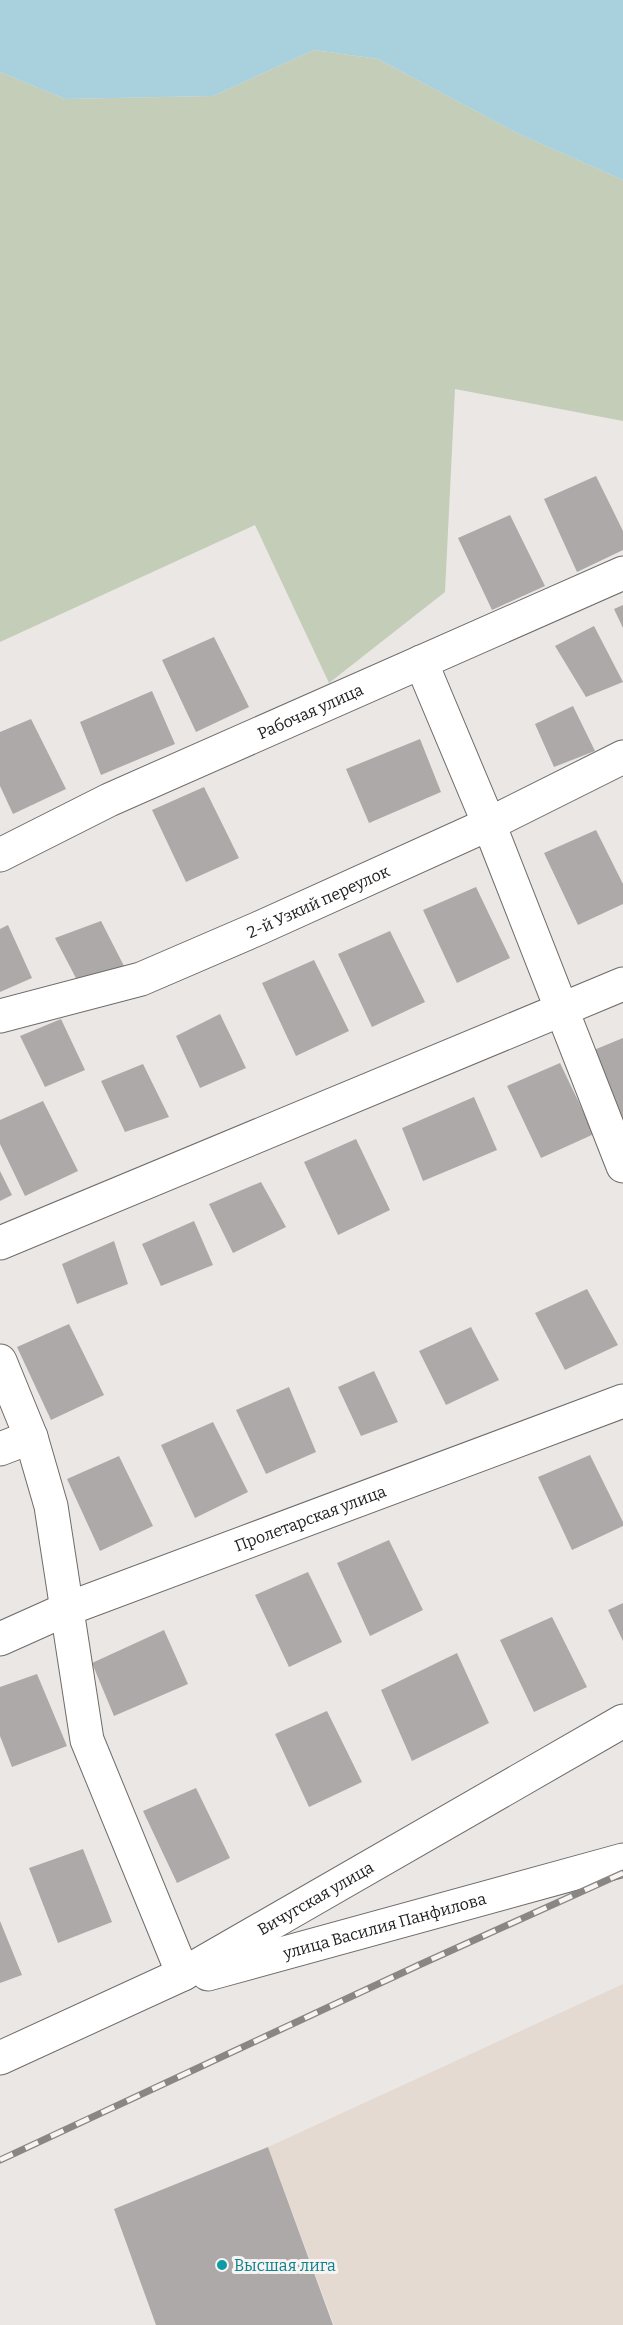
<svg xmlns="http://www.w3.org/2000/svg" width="623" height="2325" font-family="Bitter,serif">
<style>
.built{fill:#e4dad2}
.green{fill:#c4cdb8}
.water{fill:#a8d1dd}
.building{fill:#ada9a8}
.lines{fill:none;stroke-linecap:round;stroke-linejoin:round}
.minor-casing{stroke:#6e6b69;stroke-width:35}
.minor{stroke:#fff;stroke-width:33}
.rail-casing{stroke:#898684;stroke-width:7}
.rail{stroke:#f8f4f1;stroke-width:4.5;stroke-dasharray:14;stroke-linecap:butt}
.culture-dot{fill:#0f9aa8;stroke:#f8f4f1;stroke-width:2}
.labels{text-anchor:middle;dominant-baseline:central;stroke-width:6;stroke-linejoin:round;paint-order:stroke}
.street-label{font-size:16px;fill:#22201f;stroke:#f8f4f1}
.culture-label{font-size:16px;fill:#0d838f;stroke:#f8f4f1;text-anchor:start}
</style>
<rect width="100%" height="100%" fill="#ebe7e4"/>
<path class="built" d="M623 1984V2325H334L268 2147Z"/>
<path class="green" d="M314 50 378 59 519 134 623 180V421L455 389 445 592 329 683 255 525 0 642V72L65 99 213 96Z"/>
<path class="water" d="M0 0H623V180L519 134 378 59 314 50 213 96 65 99 0 72Z"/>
<path class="building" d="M596 476 623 531V550L577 572 544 499Z
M510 515 545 586 492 610 458 538Z
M623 605V628L614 609Z
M594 626 623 682 586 697 555 646Z
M214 637 249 707 196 732 162 660Z
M152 691 175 744 101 775 80 722Z
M573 706 595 751 554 767 535 724Z
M31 719 66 789 13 814 0 786V732Z
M420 739 441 792 369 823 346 769Z
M204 787 239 858 186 882 152 810Z
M596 830 623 884V904L578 925 544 853Z
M476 887 510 958 457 983 423 910Z
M101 921 124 966 78 982 55 938Z
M8 925 32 978 0 992V929Z
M390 931 425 1002 372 1027 338 954Z
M314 960 349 1031 296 1056 262 983Z
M220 1014 246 1068 200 1088 176 1036Z
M61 1019 85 1070 45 1087 20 1036Z
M623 1038V1125L589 1052Z
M560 1063 594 1134 541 1158 507 1086Z
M143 1064 169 1117 125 1132 101 1081Z
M474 1097 497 1150 423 1181 402 1128Z
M43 1101 78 1171 25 1196 0 1144V1120Z
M356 1139 390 1210 338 1235 304 1162Z
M0 1171 12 1195 0 1201Z
M261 1182 286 1227 233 1253 209 1204Z
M194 1221 213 1265 161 1286 142 1244Z
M114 1241 128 1284 77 1304 62 1264Z
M587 1289 618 1345 565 1370 535 1313Z
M69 1324 104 1395 51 1420 17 1347Z
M471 1327 499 1380 446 1405 419 1351Z
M374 1371 398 1422 361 1436 338 1387Z
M289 1387 316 1452 266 1474 236 1410Z
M213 1422 248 1492 195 1518 161 1445Z
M590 1455 623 1522V1526L572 1550 538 1477Z
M119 1456 153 1526 100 1551 67 1479Z
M389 1540 423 1610 370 1636 337 1563Z
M308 1572 342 1642 289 1667 255 1595Z
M623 1603V1641L608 1610Z
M552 1617 587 1687 534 1712 500 1640Z
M164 1630 188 1684 114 1716 92 1663Z
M457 1653 489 1723 412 1761 381 1690Z
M37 1674 67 1746 12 1767 0 1736V1687Z
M327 1711 362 1782 309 1807 275 1734Z
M196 1788 230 1858 177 1883 143 1811Z
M83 1849 112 1922 58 1943 29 1868Z
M0 1921 22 1975 0 1983Z
M268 2147 333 2325H156L114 2209Z"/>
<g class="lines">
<g class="minor-casing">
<g id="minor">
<path d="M421 662 489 824 623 1166"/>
<path id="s1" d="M0 855 109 800 623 573"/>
<path id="s2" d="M0 1016 141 979 257 929 489 824 623 757"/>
<path d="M0 1243 623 984"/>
<path d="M0 1361 31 1437 51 1506 87 1740 183 1974"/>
<path d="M0 1449 31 1437"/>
<path id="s3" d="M0 1639 67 1609 623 1401"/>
<path id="s4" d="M208 1974 623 1860"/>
<path id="s5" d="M0 2058 183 1974 623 1721"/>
</g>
</g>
<use href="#minor" class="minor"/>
<g class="rail-casing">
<path id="rail" d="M0 2160 419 1965 623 1873"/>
</g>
<use href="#rail" class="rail"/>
</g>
<circle class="culture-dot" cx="222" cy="2265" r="6"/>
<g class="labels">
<g class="street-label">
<text stroke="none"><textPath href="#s1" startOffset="342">Рабочая улица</textPath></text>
<text stroke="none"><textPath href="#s2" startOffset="339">2-й Узкий переулок</textPath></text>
<text stroke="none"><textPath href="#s3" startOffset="333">Пролетарская улица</textPath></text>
<text stroke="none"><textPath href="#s5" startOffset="354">Вичугская улица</textPath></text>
<text stroke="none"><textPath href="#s4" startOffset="183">улица Василия Панфилова</textPath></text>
</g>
<g class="culture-label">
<text x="234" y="2265">Высшая лига</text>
</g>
</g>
</svg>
